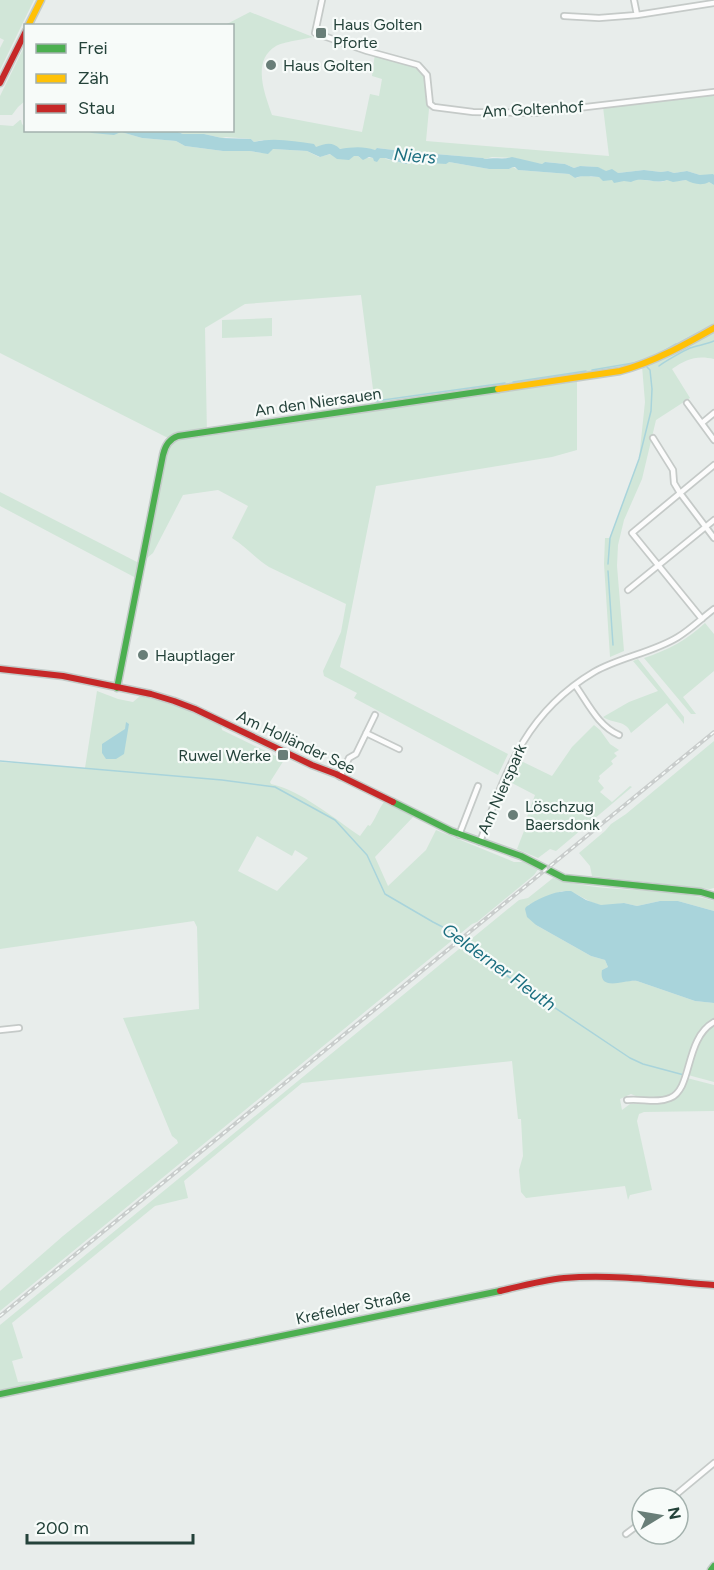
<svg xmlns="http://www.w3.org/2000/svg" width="714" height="1570" font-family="Figtree,sans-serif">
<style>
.green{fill:#d1e6d8;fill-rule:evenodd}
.water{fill:#a9d4db}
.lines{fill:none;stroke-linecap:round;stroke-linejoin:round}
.stream{stroke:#a9d4db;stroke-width:1.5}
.street-casing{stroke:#c5cac8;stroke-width:8}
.fast-casing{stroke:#c3cbc8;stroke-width:9}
.slow-casing{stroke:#c3cbc8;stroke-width:9}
.jam-casing{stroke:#c3cbc8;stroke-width:9}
.street{stroke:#fcfcfc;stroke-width:4.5}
.fast{stroke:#4caf50;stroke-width:6}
.slow{stroke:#ffc107;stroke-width:6}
.jam{stroke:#c62828;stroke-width:6}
.rail-casing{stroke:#c9cdcc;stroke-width:4}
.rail{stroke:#f7fbf9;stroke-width:1.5;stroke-dasharray:4.5;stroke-linecap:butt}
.poi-dot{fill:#697e78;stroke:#f7fbf9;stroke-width:2}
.labels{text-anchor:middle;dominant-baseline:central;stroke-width:4.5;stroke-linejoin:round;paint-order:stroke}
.poi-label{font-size:16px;fill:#24423a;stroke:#f7fbf9;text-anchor:start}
.street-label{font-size:16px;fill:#24423a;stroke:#f7fbf9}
.water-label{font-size:18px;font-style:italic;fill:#1c6f80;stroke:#f7fbf9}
</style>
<rect width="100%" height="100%" fill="#e8edeb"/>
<path class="green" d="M0 0H34L0 70V48L4 40 0 38Z
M250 12 313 37C305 39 283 42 276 46 251 61 265 94 272 115L362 132 370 94 379 96 382 79 372 76 375 53 418 65 427 75 429 109 426 141 609 156 603 107 714 94V175H700L687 171 674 173 668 171 661 172 644 170 618 173 605 171 597 167 580 166 574 168 565 164 546 162 542 164 522 161 516 158 492 157 485 159 483 158 435 154 429 156 406 155 401 151 378 148 375 150 316 148 262 140 254 142 251 139 226 137 222 138 204 134H183L175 131 232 130V26L225 25Z
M25 45V101L18 107 12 115H0V96Z
M20 120H21L22 124 25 127 26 130 121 132 142 138 176 141 185 146 223 151H250L261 153 273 149 307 151 319 157 331 154 358 156 360 158H385L386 159 406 164 414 162H449L489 169H509L513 167 518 170 569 174 575 178 587 175 591 177H599L612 180 635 179 662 182 667 180 680 181 686 180 709 182 714 185V359C697 355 686 359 672 369L690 398 656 420 642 479 624 520 618 545 617 566 624 651 610 657 604 564 605 538H610L639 459 645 402 642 366 577 379V450L552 457 376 486 340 667 508 754 498 775 356 699 354 698 357 693 324 676 323 671 341 632 346 604 269 567C255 558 245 546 232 538L248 506 218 490 183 495 153 553 147 558 146 556 170 439 0 353V125L13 126ZM361 295 375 405 207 435 205 328 245 304Z
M272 318V336L222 338V320Z
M0 492 139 563 136 578 0 506Z
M705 623 714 634V671L683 697 696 714H691L644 658C668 650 687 640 705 623Z
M638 659 684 717V724L667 703 631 733C626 720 614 724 603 717L629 702 658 691 633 661Z
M97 691 118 699 133 702 140 696C169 702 194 712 221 725L222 730 284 760 270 782 271 784C300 790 335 819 360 836L368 825 370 826C376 818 378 810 384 802L414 816 375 857 388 886 426 850 436 830 514 862H529L539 868 534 875 477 922 472 924 0 1311V1291L63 1236 178 1143 177 1140 172 1136 123 1018 199 1009 197 927 194 921 0 949V762L85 768ZM257 836 292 856 295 850 308 858 277 891 238 871Z
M594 725 600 730 610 744 619 750 614 753 617 756 611 761 613 764 599 776 600 778 598 781 604 788 600 792 612 802 630 786 632 787 556 851 550 849 538 858 517 849 529 818 527 817 535 795 510 782 519 760 552 776 572 747Z
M714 741V888L710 889 592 876 590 866 579 853 605 831 611 824 626 814Z
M553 878C605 895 662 885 714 901V911L678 901H660L637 906 624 903 603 906 591 902 574 893 562 891 528 905 536 925 591 956 605 960 608 967 602 970V975L609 983C619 984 628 979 637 981L695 1001 714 1003V1020L702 1029 697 1035 690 1053 680 1086 674 1094 667 1098 643 1099 631 1094 620 1099 622 1110 630 1104 667 1101 677 1096 684 1087 687 1078 714 1085V1111L644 1112 639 1114 637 1121 652 1190 630 1195 628 1200 625 1186 526 1198 521 1192 519 1170 523 1156 521 1119H518L512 1061 302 1083 184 1181 188 1198 155 1206 12 1323 23 1358 12 1361 18 1382 35 1381 34 1383 0 1390V1325L519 900 528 898Z
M714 1024V1082L688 1075C693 1053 697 1039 714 1024Z"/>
<path class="water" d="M67 131H175L183 134H204L222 138 251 139 254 142C273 137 294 141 314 144L316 147C325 144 332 141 340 149 352 147 364 146 375 150L377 148 402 151 406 154C414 150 422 150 430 156L435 154 483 158 485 159C494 157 504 160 512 157L542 164 545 162 565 164 574 168 580 166 598 167 606 171 612 169 618 173 644 170 661 172 668 171 674 173 687 171 700 175 713 174 714 175V185L709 182C702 186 693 184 686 180L673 182 667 180C656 185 642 176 631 182L624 181 614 183 612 180 603 181 599 177C590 177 584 175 575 178L569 174 518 170 515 167H513L509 169H489L449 162 446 164 414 162 406 164 385 158H380L377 162 374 161 373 158 369 157 363 160 358 156H354L349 160 337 159 330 154 320 157 307 151 273 149 268 154 250 151H223L185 146 176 141 142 138 121 132 114 135 92 133 87 131 84 132Z
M126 722 129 724 124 754 116 759H106L102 753V744L125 729Z
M566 891H571L586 900 601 905 624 903 637 906 660 901H678L714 911V1003L695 1001 637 981C626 979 598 993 602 970L608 967 605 960 591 956 536 925 527 917 525 909 526 907C537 899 552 892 566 891Z"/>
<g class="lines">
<path class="stream" d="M681 342 700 332
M659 354 676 344
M659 366C664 362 683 351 690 348 697 345 706 345 714 341
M592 370 639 362
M513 382 586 371
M376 401 505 383
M608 564 610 538 639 459 651 411 652 389 650 370 647 367
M608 571 613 645
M0 761 222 780 275 787 335 820 367 855 385 894 433 922 460 936 473 953 630 1058 643 1064 684 1075"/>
<g class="street-casing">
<path id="street" d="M322 0 315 33 367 51 418 65 427 75 430 104 434 107 473 112 535 113 714 92
M634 0 637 15
M564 16 599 18 637 15 714 3
M687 403 714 440
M702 423 714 413
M653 438 673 470 674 483 680 493 714 538
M628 590 714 520
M702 619 632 533 714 465
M575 685C588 703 598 726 619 735
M366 733 399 749
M340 777 349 758 356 754 375 715
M459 835 478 786
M480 842C506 771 525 713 594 672 620 657 652 653 678 637 691 629 702 618 714 609
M0 1030 19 1028
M627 1100C641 1098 656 1104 670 1098 693 1089 684 1039 714 1022
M672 1498 714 1463
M626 1534 642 1522"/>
</g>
<g class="fast-casing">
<path id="fast" d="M117 688 163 455C165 446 169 439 178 436L498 389
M393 802 451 831 521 856 564 878 701 892 714 896
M0 1394 500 1291
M711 1570 714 1566"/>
</g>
<g class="slow-casing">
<path id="slow" d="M28 26 41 0
M498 389 620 371C654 362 684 345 714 328"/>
</g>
<g class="jam-casing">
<path id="jam" d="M0 83 26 31
M0 669 63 676 151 694 174 701 195 709 312 765 336 774 393 802
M500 1291C521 1286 543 1280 564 1278 614 1274 664 1281 714 1285"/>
</g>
<use href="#street" class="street"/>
<use href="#fast" class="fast"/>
<use href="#slow" class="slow"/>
<use href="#jam" class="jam"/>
<g class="rail-casing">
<path id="rail" d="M0 1316 714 732"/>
</g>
<use href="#rail" class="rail"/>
</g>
<g class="poi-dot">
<rect x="315" y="27" width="12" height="12" rx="3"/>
<circle cx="271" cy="65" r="6"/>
<circle cx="143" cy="655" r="6"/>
<rect x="277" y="749" width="12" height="12" rx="3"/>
<circle cx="513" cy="815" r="6"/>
</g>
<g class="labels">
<g class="poi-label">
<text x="333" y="24">Haus Golten<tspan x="333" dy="18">Pforte</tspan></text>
<text x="283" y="65">Haus Golten</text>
<text x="155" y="655">Hauptlager</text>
<text x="271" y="755" text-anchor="end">Ruwel Werke</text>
<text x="525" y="806">Löschzug<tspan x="525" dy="18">Baersdonk</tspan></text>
</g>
<g class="street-label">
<text transform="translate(533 109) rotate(-3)">Am Goltenhof</text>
<text transform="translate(318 402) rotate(-8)">An den Niersauen</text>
<text transform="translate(296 742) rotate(25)">Am Holländer See</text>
<text transform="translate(502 789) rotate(-66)">Am Nierspark</text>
<text transform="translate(353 1307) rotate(-12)">Krefelder Straße</text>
</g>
<g class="water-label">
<text transform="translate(415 156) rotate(5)">Niers</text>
<text transform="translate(499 967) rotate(36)">Gelderner Fleuth</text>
</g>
</g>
<rect x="24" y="24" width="210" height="108" fill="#f7fbf9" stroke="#a3b1ad" stroke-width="1.5"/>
<rect x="36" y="44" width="30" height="9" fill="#4caf50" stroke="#a3b1ad" stroke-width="1.5"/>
<text x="78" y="54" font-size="18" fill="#24423a">Frei</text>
<rect x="36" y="74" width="30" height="9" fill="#ffc107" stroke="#a3b1ad" stroke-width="1.5"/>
<text x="78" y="84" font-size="18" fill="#24423a">Zäh</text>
<rect x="36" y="104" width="30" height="9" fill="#c62828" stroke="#a3b1ad" stroke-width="1.5"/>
<text x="78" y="114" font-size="18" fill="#24423a">Stau</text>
<g transform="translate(660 1516) rotate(79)"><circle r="28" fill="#f7fbf9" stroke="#a3b1ad" stroke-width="1.5"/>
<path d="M0-4.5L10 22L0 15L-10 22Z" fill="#697e78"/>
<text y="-9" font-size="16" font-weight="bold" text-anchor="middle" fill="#24423a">N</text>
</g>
<path d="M27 1534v9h166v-9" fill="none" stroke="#24423a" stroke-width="3"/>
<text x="36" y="1534" font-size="18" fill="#24423a" stroke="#f7fbf9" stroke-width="4.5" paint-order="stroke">200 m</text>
</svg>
